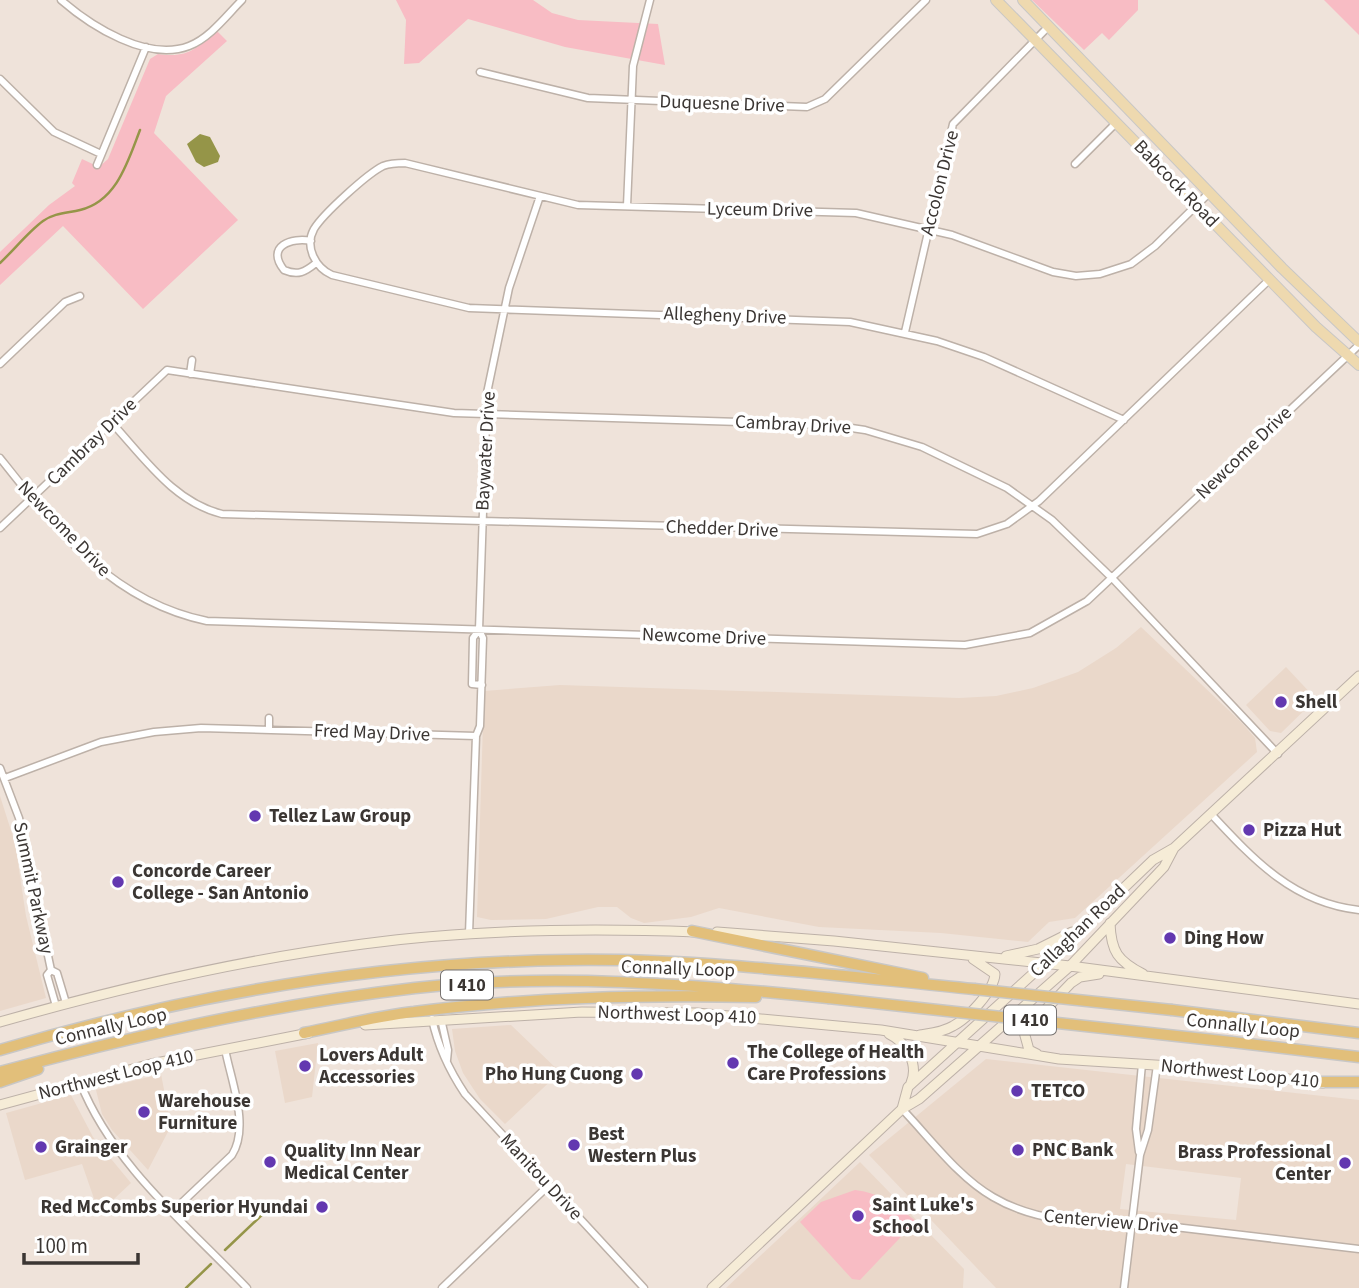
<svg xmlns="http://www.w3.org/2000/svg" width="1359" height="1288" font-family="'Source Sans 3',sans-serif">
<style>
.built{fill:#ead8ca;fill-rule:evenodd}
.green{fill:#f8bcc4}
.water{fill:#959548}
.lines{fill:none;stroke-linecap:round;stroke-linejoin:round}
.stream{stroke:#959548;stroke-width:2.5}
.minor-casing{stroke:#bdb1a8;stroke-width:9}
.secondary-casing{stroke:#bdb1a8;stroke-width:11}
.primary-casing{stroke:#c8c7c6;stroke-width:12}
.motorway-casing{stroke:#c8c7c6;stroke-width:13}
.minor{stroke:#fff;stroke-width:6}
.secondary{stroke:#f6ecd7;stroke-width:9}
.primary{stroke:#eed9af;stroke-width:10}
.motorway{stroke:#e2bf7a;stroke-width:10}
.motorway-bridge-casing{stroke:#c8c7c6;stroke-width:13;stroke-linecap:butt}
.motorway-bridge{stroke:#e2bf7a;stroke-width:10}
.poi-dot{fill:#6338b0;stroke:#fff;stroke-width:2.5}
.labels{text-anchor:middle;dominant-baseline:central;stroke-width:7;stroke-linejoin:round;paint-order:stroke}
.shield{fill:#fff;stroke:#767270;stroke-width:2}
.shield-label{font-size:18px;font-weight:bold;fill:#3b3633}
.street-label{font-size:19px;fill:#3b3633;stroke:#fff}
.poi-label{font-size:19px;font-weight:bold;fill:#3b3633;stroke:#fff;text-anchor:start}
</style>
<rect width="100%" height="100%" fill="#efe3da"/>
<path class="built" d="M1141 627 1241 722 1255 738 1257 752 1075 918 1049 922 1028 942 941 933 819 927 719 908 691 917 644 923 631 918 617 907H598L546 919 491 920 477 917 484 691 560 685 959 698 996 696 1033 688 1078 672 1116 648Z
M1286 667 1316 699 1281 733 1270 731 1246 705Z
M0 796 15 843 26 916 46 998 0 1011Z
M511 1025 560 1072 505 1124 480 1099 463 1073 455 1051 452 1029Z
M318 1043 312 1097 285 1103 275 1051Z
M986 1059 1359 1100V1288H996L869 1155ZM1126 1164 1241 1178 1236 1220 1120 1209Z
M161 1074 171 1126 148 1170 112 1130 102 1114 96 1090Z
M71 1095 93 1137 131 1183 99 1213 82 1164 25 1180 6 1113Z
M860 1162 964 1269 963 1288H726Z"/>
<path class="green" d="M396 0H533L552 13 578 20 658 24 665 65 565 47 468 19 419 63 404 64 406 20Z
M1032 0H1138V10L1109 40 1102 33 1084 50Z
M1324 0H1359V35Z
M216 30 227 41 166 96 154 133 238 220 143 309 63 226 0 285V252L49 205 75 186 72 183 82 159 99 167 108 159 150 59 158 54C188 58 195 50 216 30Z
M855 1190C881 1193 896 1206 916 1221L860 1280 852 1279 800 1222 821 1202Z"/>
<path class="water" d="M200 134 210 137 220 156 218 162 204 167 196 162 187 144Z"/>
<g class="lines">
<path class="stream" d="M0 263C14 250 28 232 43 221 54 213 67 213 80 210 117 201 128 161 140 130
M225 1250 265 1212
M186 1288 211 1264"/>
<g class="minor-casing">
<path id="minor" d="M61 0C91 26 147 62 189 46 210 38 227 15 242 0
M480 72 588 98 807 107 825 99 926 0
M0 79 54 132 101 154
M1075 164 1116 123
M97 165 146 47
M627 206 633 66 650 0
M311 241C292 237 265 246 284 270 298 276 305 272 316 263
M905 332 953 124 1048 27
M0 364 65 302 80 296
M190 374 192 360
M1124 420 984 357 937 341 850 322 469 308 332 275C316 268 304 247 314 229 323 214 367 174 383 166 391 163 397 163 405 163L578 205 856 213 952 235 1053 272 1076 276 1100 274 1131 264 1155 246 1209 193
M112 423C145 459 174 502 222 514L977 534 1007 524 1039 501 1269 280
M0 458C58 531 111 601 207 621L965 645 1030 633 1087 601 1359 345
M0 528 167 370 454 413 831 425 865 430 922 447 1007 488 1052 520 1113 579 1278 754
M479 630 473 638 472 684 482 685
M269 730V718
M0 768 19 818 51 970 47 975 56 1006
M5 778 101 742 154 732 201 728 476 736
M1211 814C1253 859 1293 903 1359 910
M469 934 476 736 480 726 483 638 479 630 487 393 509 288 540 196
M51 970 57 973 66 1003
M432 1019C438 1047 449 1070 465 1094L644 1288
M441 1019 448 1050 447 1060
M80 1082C112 1164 187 1225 247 1288
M902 1109C930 1138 958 1177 993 1197 1047 1229 1115 1222 1175 1227 1236 1234 1297 1242 1359 1249
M1139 1152 1136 1129 1142 1064
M173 1211 232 1155C250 1126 231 1081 225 1049
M442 1288 548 1186
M1124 1288 1140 1155 1148 1130 1157 1065"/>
</g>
<g class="secondary-casing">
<path id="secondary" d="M1110 923C1111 952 1118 961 1143 974
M717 932 834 941 1070 966 1359 1004
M1006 956 1038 949 1072 932
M0 1022C119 988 240 960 363 944 473 929 585 928 696 932
M365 1025 582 1012 697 1013 881 1030 1059 1059 1187 1067 1323 1083
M889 1034C906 1042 919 1064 911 1083
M920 1035C932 1033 943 1032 953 1026 968 1018 994 991 995 974L973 959
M1037 1054 1029 1050 1024 1032 1071 983 1080 977 1099 974
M0 1105 151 1064 309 1033
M902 1109 908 1087 1057 952 1153 860 1174 848 1359 676
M712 1288 902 1109 919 1099 1070 966 1164 867 1174 848"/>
</g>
<g class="primary-casing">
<path id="primary" d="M996 0 1316 327 1359 365
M1023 0 1282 268 1359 342"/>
</g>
<g class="motorway-casing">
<path id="motorway" d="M692 931 923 978
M1172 1010 1359 1033
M304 1033C340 1026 377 1016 414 1012 528 997 642 995 756 997
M1232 1042 1359 1057
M0 1050C183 996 377 962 568 960 703 958 839 976 974 989
M0 1072C136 1035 275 1004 415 988 551 973 692 984 828 998
M0 1082 38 1069
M1316 1082H1359"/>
</g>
<use href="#minor" class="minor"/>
<use href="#secondary" class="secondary"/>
<use href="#primary" class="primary"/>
<use href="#motorway" class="motorway"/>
<g class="motorway-bridge-casing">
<path id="motorway-bridge" d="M974 989 1172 1010
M828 998 1232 1042"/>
</g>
<use href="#motorway-bridge" class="motorway-bridge"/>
</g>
<g class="poi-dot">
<circle cx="1281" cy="702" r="7"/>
<circle cx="255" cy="816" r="7"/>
<circle cx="1249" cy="830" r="7"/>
<circle cx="118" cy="882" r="7"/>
<circle cx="1170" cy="938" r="7"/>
<circle cx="733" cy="1063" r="7"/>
<circle cx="305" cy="1066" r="7"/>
<circle cx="637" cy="1074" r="7"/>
<circle cx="1017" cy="1091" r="7"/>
<circle cx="144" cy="1112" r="7"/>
<circle cx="574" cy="1145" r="7"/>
<circle cx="41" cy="1147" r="7"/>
<circle cx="1018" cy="1150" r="7"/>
<circle cx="270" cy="1162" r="7"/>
<circle cx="1345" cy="1163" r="7"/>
<circle cx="322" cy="1207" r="7"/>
<circle cx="858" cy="1216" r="7"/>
</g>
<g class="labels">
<g class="shield">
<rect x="441" y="970.5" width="52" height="29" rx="5"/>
<rect x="1004" y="1005.5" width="52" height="29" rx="5"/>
</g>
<g class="shield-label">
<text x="467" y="985">I 410</text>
<text x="1030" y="1020">I 410</text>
</g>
<g class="street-label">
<text transform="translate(722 104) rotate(2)">Duquesne Drive</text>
<text transform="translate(940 183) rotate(-76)">Accolon Drive</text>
<text transform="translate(1176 184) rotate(46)">Babcock Road</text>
<text transform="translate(760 210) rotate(1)">Lyceum Drive</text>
<text transform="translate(725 316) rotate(2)">Allegheny Drive</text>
<text transform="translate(793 425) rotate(3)">Cambray Drive</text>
<text transform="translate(92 442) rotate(-44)">Cambray Drive</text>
<text transform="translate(486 451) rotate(-87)">Baywater Drive</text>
<text transform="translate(1244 453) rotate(-44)">Newcome Drive</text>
<text transform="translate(64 529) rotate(46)">Newcome Drive</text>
<text transform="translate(722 529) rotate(2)">Chedder Drive</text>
<text transform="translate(704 637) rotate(2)">Newcome Drive</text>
<text transform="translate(372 733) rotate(2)">Fred May Drive</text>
<text transform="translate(33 888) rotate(78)">Summit Parkway</text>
<text transform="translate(1078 931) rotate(-44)">Callaghan Road</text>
<text transform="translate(678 969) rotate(2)">Connally Loop</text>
<text transform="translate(677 1015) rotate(2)">Northwest Loop 410</text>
<text transform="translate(1243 1026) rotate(6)">Connally Loop</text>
<text transform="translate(111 1027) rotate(-13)">Connally Loop</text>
<text transform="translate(1240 1074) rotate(6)">Northwest Loop 410</text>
<text transform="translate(116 1075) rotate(-14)">Northwest Loop 410</text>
<text transform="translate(541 1177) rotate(47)">Manitou Drive</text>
<text transform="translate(1111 1222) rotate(5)">Centerview Drive</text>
</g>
<g class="poi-label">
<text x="1295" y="702">Shell</text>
<text x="269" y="816">Tellez Law Group</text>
<text x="1263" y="830">Pizza Hut</text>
<text x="132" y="871">Concorde Career<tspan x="132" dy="22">College - San Antonio</tspan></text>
<text x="1184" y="938">Ding How</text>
<text x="747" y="1052">The College of Health<tspan x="747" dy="22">Care Professions</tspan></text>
<text x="319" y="1055">Lovers Adult<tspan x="319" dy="22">Accessories</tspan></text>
<text x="623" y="1074" text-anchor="end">Pho Hung Cuong</text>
<text x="1031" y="1091">TETCO</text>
<text x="158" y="1101">Warehouse<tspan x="158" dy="22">Furniture</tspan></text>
<text x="588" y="1134">Best<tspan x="588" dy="22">Western Plus</tspan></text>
<text x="55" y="1147">Grainger</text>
<text x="1032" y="1150">PNC Bank</text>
<text x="284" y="1151">Quality Inn Near<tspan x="284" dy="22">Medical Center</tspan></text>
<text x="1331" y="1152" text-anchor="end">Brass Professional<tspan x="1331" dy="22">Center</tspan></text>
<text x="872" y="1205">Saint Luke's<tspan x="872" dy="22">School</tspan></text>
<text x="308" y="1207" text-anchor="end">Red McCombs Superior Hyundai</text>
</g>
</g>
<path d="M24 1253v10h114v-10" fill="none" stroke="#3b3633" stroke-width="3.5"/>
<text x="35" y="1253" font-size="21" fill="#3b3633" stroke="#ffffff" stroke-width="5" paint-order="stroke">100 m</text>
</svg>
